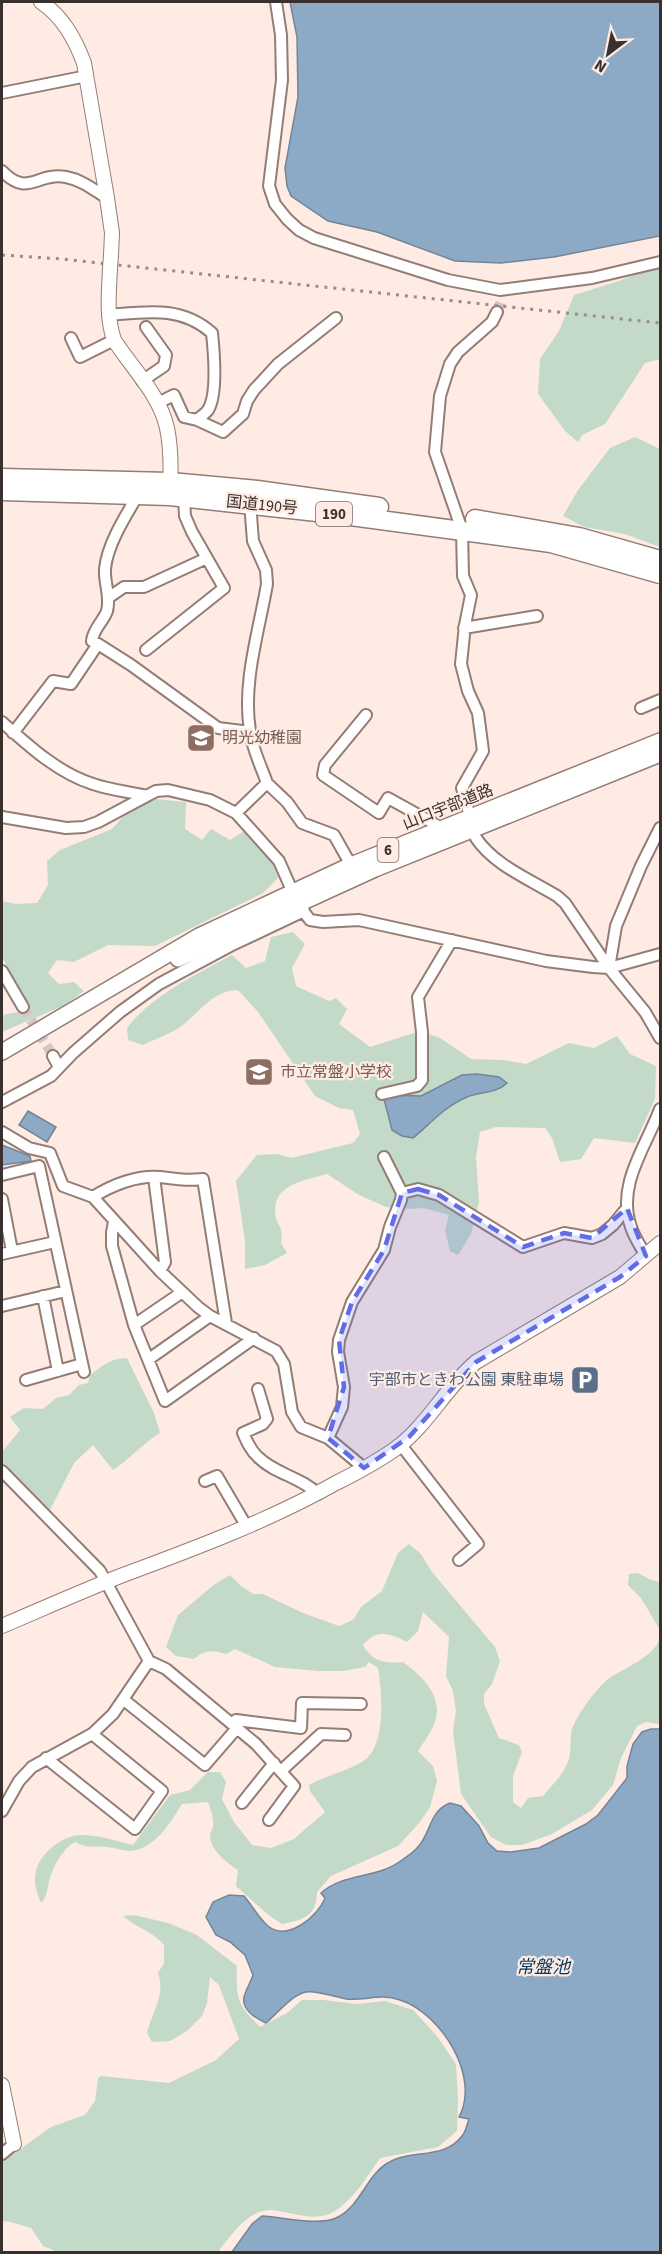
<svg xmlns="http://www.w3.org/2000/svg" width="662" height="2254" font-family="'Source Sans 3','Noto Sans JP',sans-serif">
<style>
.green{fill:#c3dac9}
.water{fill:#8caac5;stroke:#738597;stroke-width:1.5}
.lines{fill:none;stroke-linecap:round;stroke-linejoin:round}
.street-tunnel{stroke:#d7c6bf;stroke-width:10;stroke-dasharray:10 5;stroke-linecap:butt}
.street-casing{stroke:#937d74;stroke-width:14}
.secondary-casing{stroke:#937d74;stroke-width:16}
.primary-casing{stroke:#937d74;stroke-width:18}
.highway-casing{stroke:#937d74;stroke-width:21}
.street{stroke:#fff;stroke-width:10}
.secondary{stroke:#fff;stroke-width:14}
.primary{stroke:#fff;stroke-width:15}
.highway{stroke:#fff;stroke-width:18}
.rail{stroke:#9a8c87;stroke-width:3;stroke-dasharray:3 6;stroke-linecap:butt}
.secondary-bridge-casing{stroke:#937d74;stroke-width:16;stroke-linecap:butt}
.secondary-bridge{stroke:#fff;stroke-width:14}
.marked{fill:#626ce5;fill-opacity:0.2;stroke:#626ce5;stroke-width:4.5;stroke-dasharray:12 8;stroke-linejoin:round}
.labels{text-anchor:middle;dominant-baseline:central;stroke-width:4.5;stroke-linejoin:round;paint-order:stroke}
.shield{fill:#feebe3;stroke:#756864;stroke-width:1.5}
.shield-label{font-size:15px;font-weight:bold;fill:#3a302d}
.street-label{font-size:16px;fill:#3a302d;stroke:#feebe3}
.education-label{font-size:16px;fill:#785e54;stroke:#feebe3;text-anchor:start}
.service-label{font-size:16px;fill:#4e5e75;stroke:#feebe3;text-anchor:end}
.water-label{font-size:18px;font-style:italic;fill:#03375b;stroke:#feebe3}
</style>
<rect width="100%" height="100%" fill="#feebe3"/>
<path class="green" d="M660 264V359L645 363 605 424 582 435 578 442 565 431 538 394 540 359 559 331 574 295 619 281Z
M635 437 660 449V547L625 534 584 527 563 516 578 490 610 448Z
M156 799 186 802 185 829 202 840 211 829 230 840 246 830 272 859 278 878 263 893 155 946 108 945 74 962 57 960 48 973 59 984 74 982 84 991 65 1005 2 1032V1015L19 1012 28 1004 13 981 2 956V901L16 904 37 903 48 885 47 861 60 850 112 829 128 811Z
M293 932 305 944 292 968 296 986 329 1001 336 998 347 1009 339 1024 370 1047 420 1031 440 1038 471 1059 504 1060 526 1064 569 1043 594 1048 617 1036 630 1054 656 1066 655 1099 635 1143 594 1138 581 1159 560 1162 552 1138 545 1128 496 1127 480 1132 476 1157 479 1202 471 1234 458 1255 450 1251 445 1230 449 1215 423 1208 409 1209 386 1207 359 1195 327 1174C307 1180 274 1183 275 1212 276 1226 284 1225 281 1243L287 1253 265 1265 245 1269V1241L236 1181 257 1155 278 1154 291 1158 353 1143 360 1134 353 1110 339 1108 315 1096 258 1012 238 990C210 990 197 1018 174 1031 164 1036 153 1040 143 1045L128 1040 127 1028C151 996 197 974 232 955L246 968 265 961 271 937Z
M127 1358 154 1413 160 1433C142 1444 130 1459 113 1470L93 1445 74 1463 50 1510 2 1462V1452L20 1430 10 1417 24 1408 43 1409 56 1398 69 1395 79 1385 88 1383 90 1375C104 1365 109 1359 127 1358Z
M409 1544 421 1554 432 1572 495 1647 500 1661 492 1684 484 1694V1704L499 1738 519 1745 522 1752 513 1776V1802L521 1808 528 1798 543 1796C551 1786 561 1777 566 1766 572 1756 570 1745 571 1734 572 1721 596 1689 607 1680 622 1668 655 1658 660 1637V1724L646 1722 637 1726 621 1758 613 1785 592 1810 552 1834 522 1845H506L491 1837 461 1794 453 1731 456 1711 453 1691 446 1676 449 1637 423 1612 418 1631 407 1642C389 1633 378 1628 363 1645 371 1661 385 1664 403 1662 424 1677 446 1699 433 1727 429 1735 423 1743 418 1751L433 1766 437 1781 430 1807 420 1822 398 1846 331 1876 317 1892C317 1916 303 1920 282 1924 265 1914 251 1899 236 1886L238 1870C227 1863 211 1851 210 1836 210 1833 212 1830 213 1827 214 1818 211 1810 208 1802L182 1804C170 1823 156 1848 131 1851 124 1851 115 1848 107 1847 92 1845 92 1850 75 1842 62 1849 53 1867 49 1881 47 1889 47 1897 41 1903 37 1893 33 1882 36 1871 40 1853 63 1835 81 1835 99 1835 116 1841 133 1845L170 1795 190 1790 208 1772H220L226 1782 222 1799 234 1822 252 1845 271 1848 294 1839 325 1812 310 1791 309 1785C326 1776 346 1771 362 1762 387 1747 382 1693 378 1668L369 1662 365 1667 343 1671H318L275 1667 235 1649 226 1654C213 1650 205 1649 194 1659L176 1656 166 1647 178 1615 215 1584 230 1575 241 1586 253 1594H263L303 1613 339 1626 353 1620 361 1607 382 1591 398 1553Z
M638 1573 651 1580 660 1582V1630L641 1598 628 1585 629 1574Z
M134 1915 168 1923 197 1935 237 1966C236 1999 237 2004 260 2027L287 2013 302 2000H324L356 2004 385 2001 413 2010 437 2036 456 2064 458 2099 457 2131 438 2147 380 2158C367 2177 346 2212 322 2216 305 2219 288 2211 271 2210 247 2210 231 2235 218 2252H58L43 2246 31 2228 11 2222 2 2221V2162L51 2127 85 2115 95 2101 98 2078 101 2076 169 2083 216 2060 239 2039 219 1985 210 1977 207 2003 202 2016 187 2031 170 2041 152 2042 147 2033C152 2012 166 1995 158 1973L164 1963V1945C151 1930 138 1929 123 1916Z"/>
<path class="water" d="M290 2H660V236L554 257 501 263 455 261 377 232 328 221 291 196 287 186 285 168 298 97 297 37Z
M477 1074 499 1077 507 1083C496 1094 481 1091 467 1097 445 1106 430 1124 413 1138L402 1136 392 1130 384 1099 387 1095 421 1096 462 1075Z
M28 1111 56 1127 47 1142 19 1125Z
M2 1145 30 1156 31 1161 2 1165Z
M651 1729H660V2252H232L252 2224 262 2216C284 2217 317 2226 336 2218 360 2207 366 2177 386 2164 410 2148 443 2161 462 2136 466 2132 467 2124 469 2119L459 2117C481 2077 441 2013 400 2000 379 1993 367 2001 346 1999 336 1997 315 1990 306 1992 291 1995 277 2014 266 2023 255 2018 239 2008 245 1994 247 1987 251 1982 253 1975L245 1955 230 1942 216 1935 206 1917 213 1902 229 1895 244 1896C252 1905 259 1919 268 1926 288 1942 318 1916 325 1898L321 1893C343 1873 375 1879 399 1862 405 1858 413 1853 418 1847 431 1833 429 1811 450 1803L461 1806 479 1826 488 1843 497 1851 511 1852 539 1848 586 1824 598 1815 627 1778V1766L633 1744 642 1732Z"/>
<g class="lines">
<path class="street-tunnel" d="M497 312 502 299
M23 1007 53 1056"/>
<g class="street-casing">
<path id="street" d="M276 2 281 35 282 80 269 186 275 204 287 219 299 230 314 238 448 280 500 290 592 278 660 262
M2 93 87 76
M2 171C28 198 36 172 66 177 82 180 94 190 107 198
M497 312 492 322 458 352 450 364 440 396 435 452 462 530 463 576 471 595 465 625 461 664 468 691 478 713 483 751 462 788 476 838C494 865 529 879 557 896L565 903 609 968 645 1012 660 1038
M108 315C145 312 181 305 212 333 214 352 218 394 208 410 205 414 200 417 197 420L184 417 174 395 158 403
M71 338 80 357 114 340
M142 381 164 366 166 355 146 327
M197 420 223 432 243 414 247 401 254 390 278 364 336 318
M108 598 124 587H144L207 558
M464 628 537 616
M98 644 92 641C93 629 103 622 107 611 111 597 104 583 105 569 107 545 126 515 138 495
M146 650 224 588 192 532 185 516 184 497
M641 708 660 700
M366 715 325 765 323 775 379 813 388 798 442 828
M2 722C29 746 58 773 93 784 110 790 130 792 147 796
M13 733 53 681 71 684 98 644 131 665 218 728 250 732
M267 783 287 802 302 823 334 835 351 865
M236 813 267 783C261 766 252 748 250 731 242 683 259 631 267 584L266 570 253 541 250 503
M2 817 66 828 84 827 98 822 156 791 168 790 210 800 236 813 279 861 298 904 310 920 323 922 359 920 546 961 593 967 609 968 660 954
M609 968 616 926 641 866 660 828
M2 971 23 1007
M53 1056 59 1067
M382 1094 417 1086 422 1080V1032L418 997 452 940
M2 1102 51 1076 73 1053 120 1012 159 984 230 946 304 911
M2 1132 29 1148 50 1153 63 1186 93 1197
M2 1175 39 1166 84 1372
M154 1177 165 1262 160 1271
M402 1193 418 1189 439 1195 523 1247 564 1233 592 1238 602 1234 613 1225 627 1208
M2 1199 12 1251
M114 1222 112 1232V1246L134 1325 165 1401 254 1338
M2 1254 55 1242
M646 1256C641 1247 634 1237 631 1227 616 1185 646 1147 660 1109
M43 1296 58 1371
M2 1306 66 1291
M226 1323 203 1179C184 1181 178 1179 160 1177 137 1175 112 1185 93 1197L160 1271 198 1307 210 1316 276 1351 284 1364 292 1412 301 1427 328 1438 364 1468
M134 1325 181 1293
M149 1359 210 1316
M26 1380 82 1364
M258 1389 267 1419 263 1424 243 1433C247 1442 251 1451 258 1457 275 1474 301 1477 318 1494
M328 1438 342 1407 344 1387 338 1352 339 1340 352 1302 384 1250 390 1227 401 1200 402 1193 384 1157
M401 1445 478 1544 459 1560
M2 1471 100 1571 149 1661 166 1669 256 1744 294 1786 269 1820
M205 1481 217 1476 247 1527
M124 1700 205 1765 237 1728
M232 1724 236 1720 301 1728 302 1703 361 1704
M46 1758 135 1829 162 1791 92 1734
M282 1770 321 1734 345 1735
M242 1803 274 1763
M2 1811 19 1781 32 1767 92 1734 113 1714 149 1661
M2 2154 14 2144"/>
</g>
<g class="secondary-casing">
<path id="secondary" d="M41 2C63 17 75 39 84 63L107 198 112 233 111 255
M110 268C109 293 106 316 114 340 132 368 160 395 167 428 171 447 171 470 170 489
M2 1626C42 1609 82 1591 123 1575 196 1548 268 1521 336 1483 356 1473 377 1462 395 1449 428 1425 445 1388 476 1362L620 1277 660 1243
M2 2085 14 2144"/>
</g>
<g class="primary-casing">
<path id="primary" d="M178 959 375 869 660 754
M2 1052 199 936 293 892 351 865 660 741"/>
</g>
<g class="highway-casing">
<path id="highway" d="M2 478 170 482 257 490 379 507
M2 491 170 496 336 514 551 543 660 574
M475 519 579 537 660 560"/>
</g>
<use href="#street" class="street"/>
<use href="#secondary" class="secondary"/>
<use href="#primary" class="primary"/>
<use href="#highway" class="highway"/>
<path class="rail" d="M2 255 62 259 660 323"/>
<g class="secondary-bridge-casing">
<path id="secondary-bridge" d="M110 268 111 255"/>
</g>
<use href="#secondary-bridge" class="secondary-bridge"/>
</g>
<path class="marked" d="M418 1189 439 1195 523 1247 564 1233 592 1238 627 1208 646 1256 620 1277 476 1362 409 1437 364 1468 328 1438 344 1387 339 1340 352 1302 384 1250 402 1193Z"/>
<defs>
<g id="school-square" transform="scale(1.5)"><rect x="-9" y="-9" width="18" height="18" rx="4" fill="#8d6e63" stroke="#feebe3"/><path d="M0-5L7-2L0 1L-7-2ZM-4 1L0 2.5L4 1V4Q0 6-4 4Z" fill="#fff"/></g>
<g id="parking-square" transform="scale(1.5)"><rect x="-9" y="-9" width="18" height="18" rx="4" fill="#5c6f8a" stroke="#feebe3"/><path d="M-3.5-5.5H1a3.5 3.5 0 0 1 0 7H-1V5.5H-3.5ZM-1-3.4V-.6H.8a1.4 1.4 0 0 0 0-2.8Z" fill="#fff"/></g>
</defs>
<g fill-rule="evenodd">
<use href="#school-square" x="201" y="738"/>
<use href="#school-square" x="259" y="1072"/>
<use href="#parking-square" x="585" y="1380"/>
</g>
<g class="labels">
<g class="shield">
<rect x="316" y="502" width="36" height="24" rx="4.5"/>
<rect x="377.5" y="838" width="21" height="24" rx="4.5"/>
</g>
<g class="shield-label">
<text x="334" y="514">190</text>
<text x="388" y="850">6</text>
</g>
<g class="street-label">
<text transform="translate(262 505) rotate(6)">国道190号</text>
<text transform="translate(448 807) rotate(-22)">山口宇部道路</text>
</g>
<g class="education-label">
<text x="222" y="738">明光幼稚園</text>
<text x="280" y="1072">市立常盤小学校</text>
</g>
<g class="service-label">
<text x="564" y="1380">宇部市ときわ公園 東駐車場</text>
</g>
<g class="water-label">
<text x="543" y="1967">常盤池</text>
</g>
</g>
<rect width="662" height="2254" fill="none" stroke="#3a302d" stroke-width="6"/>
<g transform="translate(608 54) rotate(212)" stroke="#feebe3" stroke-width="4.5" paint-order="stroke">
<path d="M0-4.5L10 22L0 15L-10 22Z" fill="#3a302d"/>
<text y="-9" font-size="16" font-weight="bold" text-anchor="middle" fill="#3a302d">N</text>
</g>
</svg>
